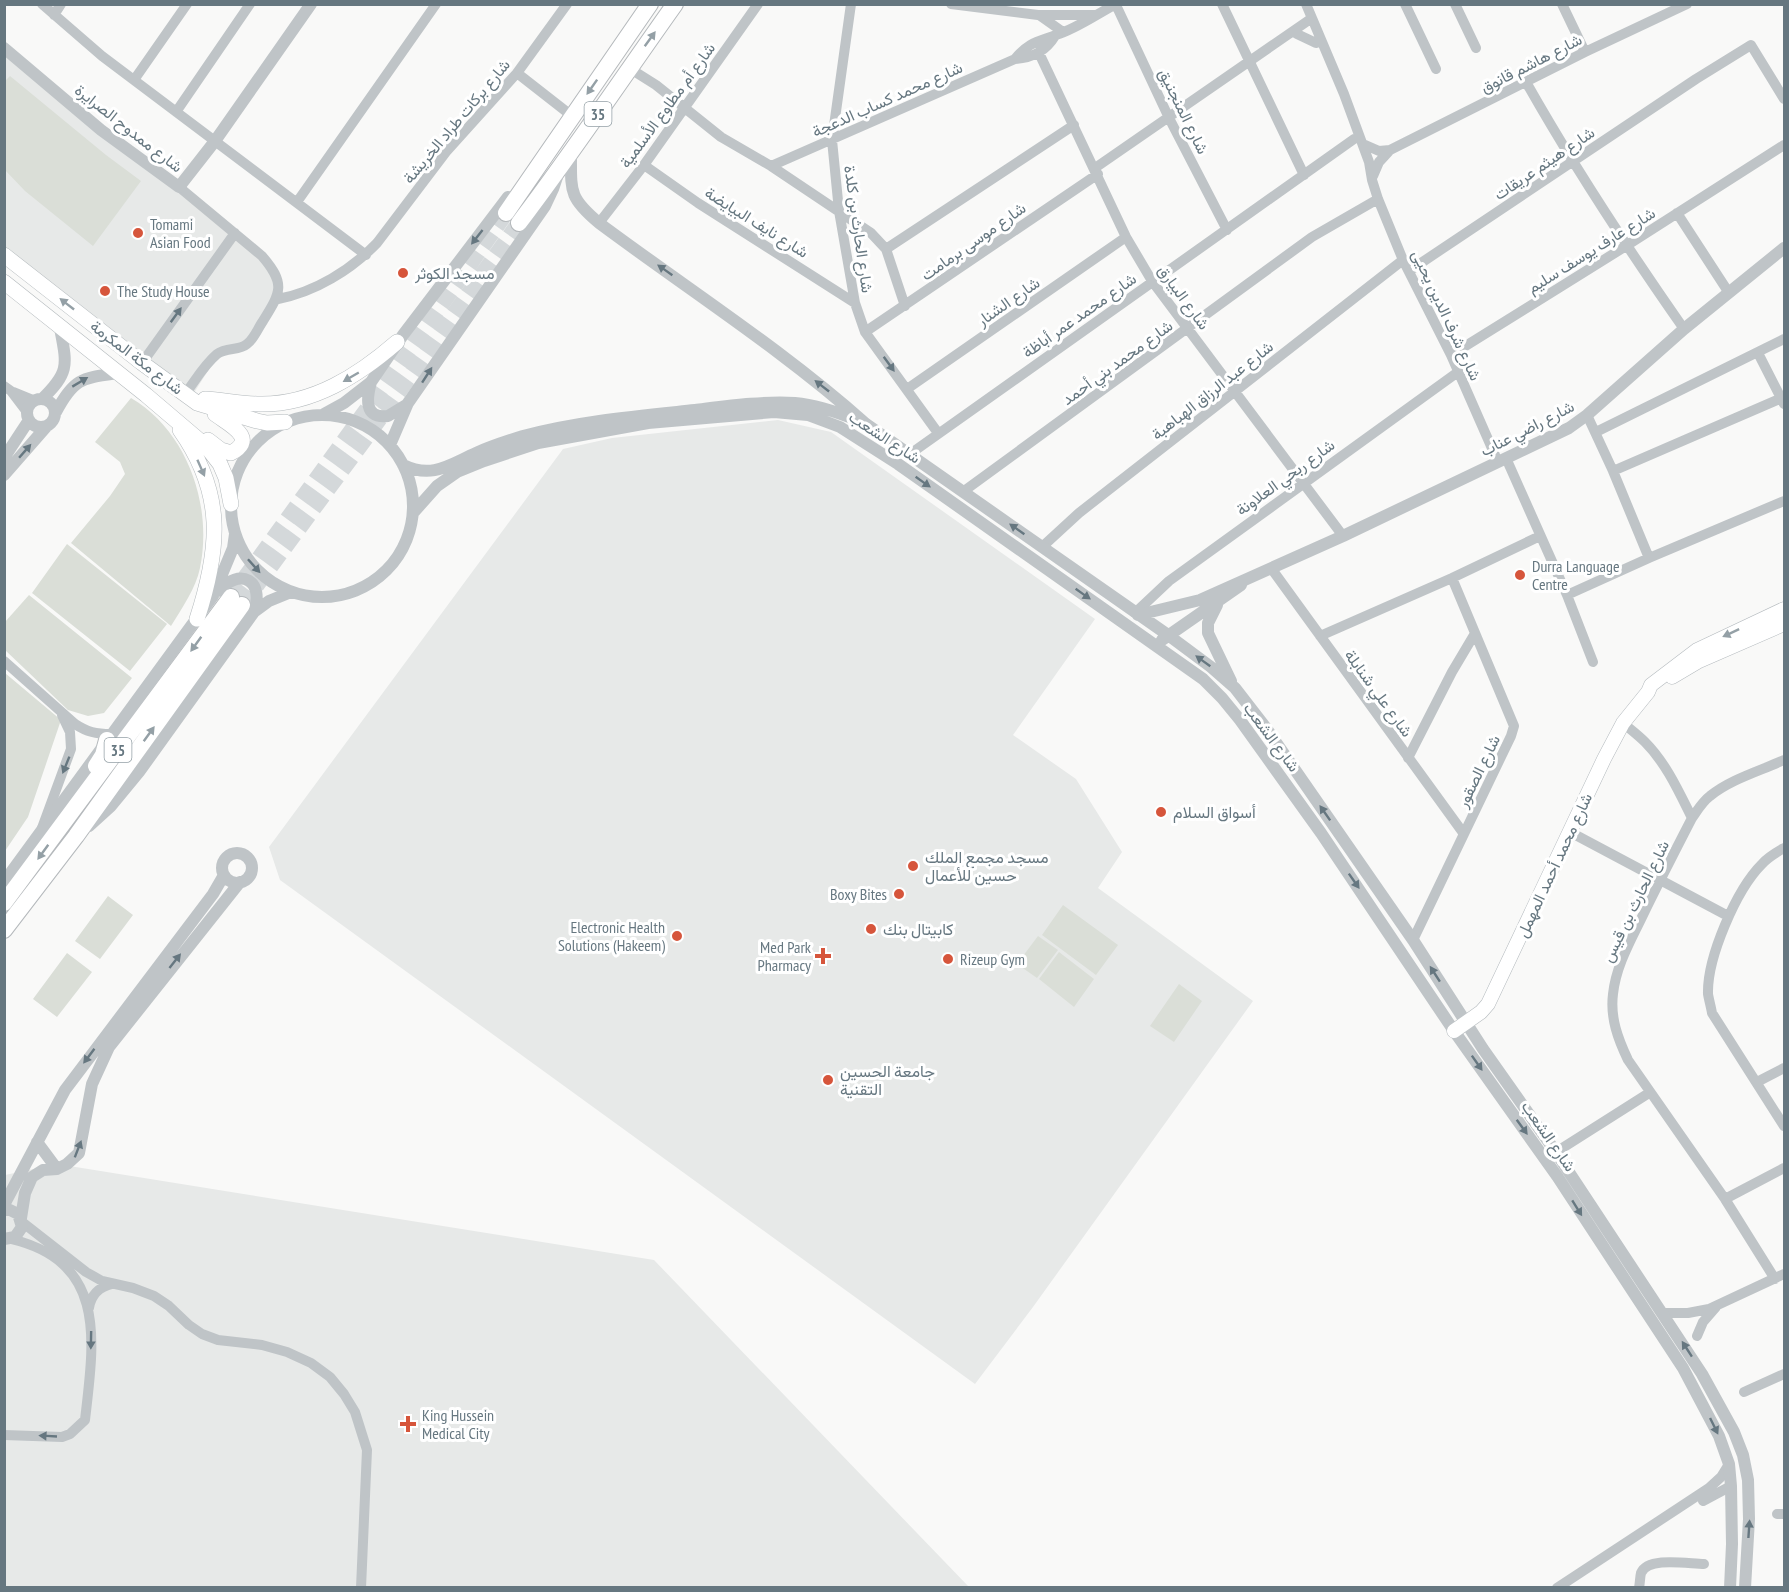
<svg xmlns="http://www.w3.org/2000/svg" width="1789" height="1592" font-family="'PT Sans Narrow',Vazirmatn,sans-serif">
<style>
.built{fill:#e7e9e8}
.green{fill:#daded7}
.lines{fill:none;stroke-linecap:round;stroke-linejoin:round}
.trunk-tunnel{stroke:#d4d8da;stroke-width:16;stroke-dasharray:16 8;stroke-linecap:butt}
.secondary-casing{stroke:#b4babe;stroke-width:15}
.primary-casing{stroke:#b3b9bc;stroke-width:16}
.trunk-casing{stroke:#b5b9bc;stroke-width:18}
.minor{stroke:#bfc4c7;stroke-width:10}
.tertiary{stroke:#bfc4c7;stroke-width:12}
.secondary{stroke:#fff;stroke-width:14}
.primary{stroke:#fff;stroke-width:15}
.trunk{stroke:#fff;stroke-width:16}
.oneway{fill:#94a0a6}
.oneway2{fill:#667780}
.poi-dot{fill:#d6553b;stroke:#fff;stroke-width:2}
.labels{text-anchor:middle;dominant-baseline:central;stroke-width:6;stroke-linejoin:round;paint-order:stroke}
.shield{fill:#fff;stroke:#94a0a6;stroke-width:1.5}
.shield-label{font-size:15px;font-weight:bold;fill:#667780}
.street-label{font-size:16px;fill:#667780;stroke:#fff}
.poi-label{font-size:16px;fill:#667780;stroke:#fff;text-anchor:start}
</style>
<rect width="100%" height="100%" fill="#f9f9f8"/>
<path class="built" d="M4 48 262 256 279 287 244 349 226 353 211 366 192 396 5 255Z
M778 420 831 432 1095 619 1013 735 1076 779 1122 852 1098 888 1253 1001 1033 1307 975 1384 280 880 269 847 563 449 612 438Z
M57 1164 654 1260 969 1587 5 1588V1175Z"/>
<path class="green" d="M10 76 106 155 141 181 93 246 25 191 5 170V81Z
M131 398C187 431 213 505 200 568 196 588 182 608 171 626L71 543 110 496 125 474 120 462 95 442Z
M67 544 167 624 130 671 32 593Z
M29 595 132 678 104 713 88 716 68 710 5 650V622Z
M5 673 61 720 28 817 5 851Z
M108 896 133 915 100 959 75 941Z
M1063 905 1118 945 1096 975 1042 935Z
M1038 936 1058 950 1037 978 1017 964Z
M1059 952 1094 979 1074 1007 1039 979Z
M67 953 92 972 57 1017 33 999Z
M1179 984 1202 1001 1174 1042 1150 1026Z"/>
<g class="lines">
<path class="trunk-tunnel" d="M231 597 378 394 506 213
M242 605 365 439 519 223"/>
<g class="secondary-casing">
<path id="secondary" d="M1672 677 1699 661 1784 624
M1454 1031 1481 1012 1488 1004 1604 759 1623 723 1648 692 1651 685 1697 650 1784 609"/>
</g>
<g class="primary-casing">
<path id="primary" d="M4 255 142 363 197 403 257 421 267 423 285 422
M4 282 146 395 206 446 220 464 226 478 231 504
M205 399C223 400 242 404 260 404 313 405 359 375 397 342
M180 430C225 494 220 548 197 619
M208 440 221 450 231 453C259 438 228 424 215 414"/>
</g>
<g class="trunk-casing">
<path id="trunk" d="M506 213 650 4
M519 223C573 152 623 77 675 4
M96 766 103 755 107 740
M4 903 231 597
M4 930 76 836 242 605"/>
</g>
<path class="minor" d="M42 4 102 56 366 255
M851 4 832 140 839 211 855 303 865 332 938 433
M951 4 1038 15H1095
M1222 4 1304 175
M1306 4 1344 94 1369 162 1372 180 1378 199 1403 260 1451 355 1498 462
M1405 4 1436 69
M1455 4 1476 48
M1562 4 1585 52
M1116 5 1169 118 1227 230
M54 15 61 4
M1039 15 1063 32
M1297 34 1316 43
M1039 53 1126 237 1152 281 1343 536
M1015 59C1029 42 1037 42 1056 35 1076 29 1097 14 1116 4
M629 68 656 85 721 137 771 166 871 233 886 249 905 306
M517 73 572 116
M134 80 187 4
M1526 82C1574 167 1628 249 1684 329
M176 112 250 4
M1363 144 1379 151 1390 150
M644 165 698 203 855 303
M771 166 1015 59C1033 58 1046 51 1055 36
M1095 168 1312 18
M1373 176 1379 162 1390 150 1585 52 1687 4
M179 187 262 256C286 284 281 292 263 321 258 328 254 339 247 344 239 351 227 347 217 354 204 365 195 381 185 394
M297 202 436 4
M1677 213 1729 293
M599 223 644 165 758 4
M886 249 1074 125
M1409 271 1696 79 1751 45 1784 99
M278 299C315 292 351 270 377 243L446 152 517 73 567 4
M865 332 1098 174
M1758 353 1784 404
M1451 355 1626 246 1784 145
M142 363 235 233
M4 386 11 391 27 412
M907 389 1126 237
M13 392 35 401
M1587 415 1613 471 1649 558
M1596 432 1784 339
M910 454 1354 139
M1506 458 1567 595 1593 662
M1613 471 1784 397
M964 491 1312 237 1378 199
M1042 547 1079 513 1403 260
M1271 568 1464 834
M1567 595 1649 558 1784 501
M1135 613 1169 581 1458 372
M1320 636 1452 578 1540 536
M4 661 75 724C87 732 96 734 111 734
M1623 723C1630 729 1638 735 1645 742 1666 763 1679 792 1692 818
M1408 758 1452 672 1474 635
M42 828 71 749 70 732 62 715
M1570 832 1728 916
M1784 848C1777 852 1768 857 1762 864 1736 890 1707 958 1708 994 1709 1000 1711 1007 1712 1013L1784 1126
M1413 940 1511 736 1514 726 1452 578
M1757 1082 1784 1068
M1545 1159 1649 1093
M1725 1199 1784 1168
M22 1222 86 1272 102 1281 133 1288 154 1296 169 1306 189 1325 202 1334 218 1340 262 1345 287 1352 311 1363 330 1377 344 1394 355 1412 367 1450 361 1588
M1775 1279 1725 1199 1628 1060C1618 1039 1610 1018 1613 994 1616 966 1630 942 1642 917 1658 884 1675 851 1692 818 1697 811 1702 802 1710 796 1731 779 1760 771 1784 760
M89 1308C91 1295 99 1287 112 1284
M1663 1313H1688L1709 1309 1784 1274
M1697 1336 1703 1322 1716 1307
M1744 1392 1784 1374
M4 1435 62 1437 70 1434 85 1420C94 1341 108 1262 11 1239
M1703 1501 1731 1486
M1777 1514H1784
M1557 1588 1709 1488 1721 1477 1729 1464
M1639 1588C1640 1583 1640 1577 1641 1573 1648 1556 1689 1564 1704 1564"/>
<path class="tertiary" d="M4 48 101 130 179 187 215 141 311 4
M571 154C571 192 569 198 599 223 689 290 783 350 866 424L1168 635 1211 667 1235 688 1266 728 1413 940 1483 1049 1555 1151 1702 1374 1734 1432 1743 1455 1748 1480 1749 1519 1745 1588
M371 382C367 397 363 419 388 416L406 405
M27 413a14 14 0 1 1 28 0a14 14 0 1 1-28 0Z
M42 399C70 372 67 365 60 328
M56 412C74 378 82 378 118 373
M324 414 344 403 371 382 403 335 508 197
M231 506a91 91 0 1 1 182 0a91 91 0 1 1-182 0Z
M390 445 408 403 545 206 553 189 557 177
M4 458 29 420
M403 465C432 479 449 465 476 453 491 446 507 441 523 436 579 421 638 416 695 410 728 406 763 401 795 403 817 405 837 412 857 420
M4 475 46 427
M413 513 437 486 457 472 484 461 538 443 648 423 774 412 808 415 840 427 898 464 1203 679 1222 698 1240 720 1321 833 1454 1031 1557 1176 1683 1368 1719 1436 1729 1464 1731 1486 1732 1544 1730 1588
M218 591C240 567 265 580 254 612
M1217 605 1208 623V633L1231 681
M1138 615 1200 600 1343 536 1569 428 1587 415 1684 329 1784 248
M1162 640 1241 585
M89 826 111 806 139 772 254 612 269 601 291 592
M222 868a15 15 0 1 1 30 0a15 15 0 1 1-30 0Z
M4 882 213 596 233 548 235 534
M37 1142 57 1169
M4 1205 65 1090 213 894 224 875
M4 1210H10L18 1214 22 1227 15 1237 4 1239
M21 1218 25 1193 32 1177 43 1170 57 1169 67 1164 79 1153 92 1084 109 1047 240 882"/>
<use href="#secondary" class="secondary"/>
<use href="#primary" class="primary"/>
<use href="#trunk" class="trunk"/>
</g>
<defs><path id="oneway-solid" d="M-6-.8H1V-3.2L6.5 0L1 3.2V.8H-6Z" transform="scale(1.5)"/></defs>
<g class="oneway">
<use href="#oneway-solid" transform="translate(650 39) rotate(-54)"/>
<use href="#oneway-solid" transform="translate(592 87) rotate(125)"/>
<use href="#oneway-solid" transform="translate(67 304) rotate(-142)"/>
<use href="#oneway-solid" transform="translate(351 377) rotate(150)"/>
<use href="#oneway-solid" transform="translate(201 468) rotate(66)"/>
<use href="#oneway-solid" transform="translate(1731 633) rotate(155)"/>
<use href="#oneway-solid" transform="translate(196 644) rotate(126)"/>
<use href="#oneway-solid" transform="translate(149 734) rotate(-54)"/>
<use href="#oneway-solid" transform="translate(43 852) rotate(126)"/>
</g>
<g class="oneway2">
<use href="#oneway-solid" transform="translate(477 237) rotate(128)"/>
<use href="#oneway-solid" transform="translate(665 270) rotate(-145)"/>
<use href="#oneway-solid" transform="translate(176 315) rotate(-54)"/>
<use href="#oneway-solid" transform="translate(889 364) rotate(54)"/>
<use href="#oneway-solid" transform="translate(427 375) rotate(-57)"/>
<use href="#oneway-solid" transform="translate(80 382) rotate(-31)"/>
<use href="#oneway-solid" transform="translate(822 386) rotate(-142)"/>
<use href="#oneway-solid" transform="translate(25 451) rotate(-49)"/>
<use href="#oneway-solid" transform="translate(923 482) rotate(35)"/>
<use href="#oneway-solid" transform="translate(1017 529) rotate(-145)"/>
<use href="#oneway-solid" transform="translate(254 566) rotate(48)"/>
<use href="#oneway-solid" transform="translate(1083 594) rotate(35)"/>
<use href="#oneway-solid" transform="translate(1203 661) rotate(-144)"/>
<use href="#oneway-solid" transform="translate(66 765) rotate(112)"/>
<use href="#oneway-solid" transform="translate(1325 813) rotate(-125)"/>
<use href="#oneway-solid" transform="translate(1354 881) rotate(55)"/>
<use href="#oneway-solid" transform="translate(175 961) rotate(-52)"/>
<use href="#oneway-solid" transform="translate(1435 974) rotate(-123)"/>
<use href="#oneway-solid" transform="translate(89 1056) rotate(127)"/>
<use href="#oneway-solid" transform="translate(1477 1063) rotate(55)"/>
<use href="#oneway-solid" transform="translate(1522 1127) rotate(54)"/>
<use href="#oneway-solid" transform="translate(78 1149) rotate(-69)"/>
<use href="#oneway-solid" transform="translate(1577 1208) rotate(58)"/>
<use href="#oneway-solid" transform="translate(91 1340) rotate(91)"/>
<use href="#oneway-solid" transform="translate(1687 1349) rotate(-123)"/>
<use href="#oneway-solid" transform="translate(1714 1426) rotate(64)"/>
<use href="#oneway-solid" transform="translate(48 1436) rotate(-177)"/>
<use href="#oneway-solid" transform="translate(1749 1529) rotate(-86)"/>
</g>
<g class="poi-dot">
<circle cx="138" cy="233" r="6"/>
<circle cx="403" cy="273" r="6"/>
<circle cx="105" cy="291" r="6"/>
<circle cx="1520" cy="575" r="6"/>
<circle cx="1161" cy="812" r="6"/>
<circle cx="913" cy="866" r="6"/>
<circle cx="899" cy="894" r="6"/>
<circle cx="871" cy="929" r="6"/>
<circle cx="677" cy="936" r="6"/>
<path d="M820 947h6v6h6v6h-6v6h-6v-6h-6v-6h6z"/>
<circle cx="948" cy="959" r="6"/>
<circle cx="828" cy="1080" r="6"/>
<path d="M405 1415h6v6h6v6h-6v6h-6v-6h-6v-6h6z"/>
</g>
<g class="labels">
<g class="shield">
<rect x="584.5" y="102" width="27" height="24" rx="4.5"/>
<rect x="104.5" y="738" width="27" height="24" rx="4.5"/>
</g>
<g class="shield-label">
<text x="598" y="114">35</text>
<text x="118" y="750">35</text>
</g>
<g class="street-label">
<text transform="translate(1531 63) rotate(-27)">شارع هاشم قانوق</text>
<text transform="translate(887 99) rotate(-24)">شارع محمد كساب الدعجة</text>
<text transform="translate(667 105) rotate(-54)">شارع أم مطاوع الأسلمية</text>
<text transform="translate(1184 111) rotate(64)">شارع المنجنيق</text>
<text transform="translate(456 121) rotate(-50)">شارع بركات طراد الخريشة</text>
<text transform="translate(129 128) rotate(38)">شارع ممدوح الصرايرة</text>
<text transform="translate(1544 163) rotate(-34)">شارع هيثم عريقات</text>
<text transform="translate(757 222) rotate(32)">شارع نايف البيايضة</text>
<text transform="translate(859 229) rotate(82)">شارع الحارث بن كلدة</text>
<text transform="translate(973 241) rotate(-35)">شارع موسى برمامت</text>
<text transform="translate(1591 250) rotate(-32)">شارع عارف يوسف سليم</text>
<text transform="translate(1184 297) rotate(54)">شارع البيارق</text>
<text transform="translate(1008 301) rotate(-35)">شارع الشنار</text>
<text transform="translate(1079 315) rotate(-35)">شارع محمد عمر أباظة</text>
<text transform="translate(1447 315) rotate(65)">شارع شرف الدين يحيى</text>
<text transform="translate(137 357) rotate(37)">شارع مكة المكرمة</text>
<text transform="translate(1117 362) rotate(-36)">شارع محمد بني أحمد</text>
<text transform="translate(1212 390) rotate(-38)">شارع عبد الرزاق الهباهبة</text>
<text transform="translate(1527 428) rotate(-27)">شارع راضي عناب</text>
<text transform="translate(885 437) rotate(33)">شارع الشعب</text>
<text transform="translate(1285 477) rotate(-36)">شارع ربحي العلاونة</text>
<text transform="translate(1379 693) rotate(54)">شارع علي شنابلة</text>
<text transform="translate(1272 737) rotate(53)">شارع الشعب</text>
<text transform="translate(1478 771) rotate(-64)">شارع الصقور</text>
<text transform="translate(1554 865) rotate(-65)">شارع محمد أحمد المهمل</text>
<text transform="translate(1635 901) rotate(-64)">شارع الحارث بن قيس</text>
<text transform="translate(1549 1136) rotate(55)">شارع الشعب</text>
</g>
<g class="poi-label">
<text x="150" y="224">Tomami<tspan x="150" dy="18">Asian Food</tspan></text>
<text x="415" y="273">مسجد الكوثر</text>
<text x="117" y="291">The Study House</text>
<text x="1532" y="566">Durra Language<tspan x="1532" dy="18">Centre</tspan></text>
<text x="1173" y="812">أسواق السلام</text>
<text x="925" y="857">مسجد مجمع الملك<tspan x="925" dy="18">حسين للأعمال</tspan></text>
<text x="887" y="894" text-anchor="end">Boxy Bites</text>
<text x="665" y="927" text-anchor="end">Electronic Health<tspan x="665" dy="18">Solutions (Hakeem)</tspan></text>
<text x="883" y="929">كابيتال بنك</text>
<text x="811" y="947" text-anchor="end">Med Park<tspan x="811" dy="18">Pharmacy</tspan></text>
<text x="960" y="959">Rizeup Gym</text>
<text x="840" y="1071">جامعة الحسين<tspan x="840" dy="18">التقنية</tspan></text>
<text x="422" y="1415">King Hussein<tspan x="422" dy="18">Medical City</tspan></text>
</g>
</g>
<rect width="1789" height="1592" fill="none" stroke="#667780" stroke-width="12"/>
</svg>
